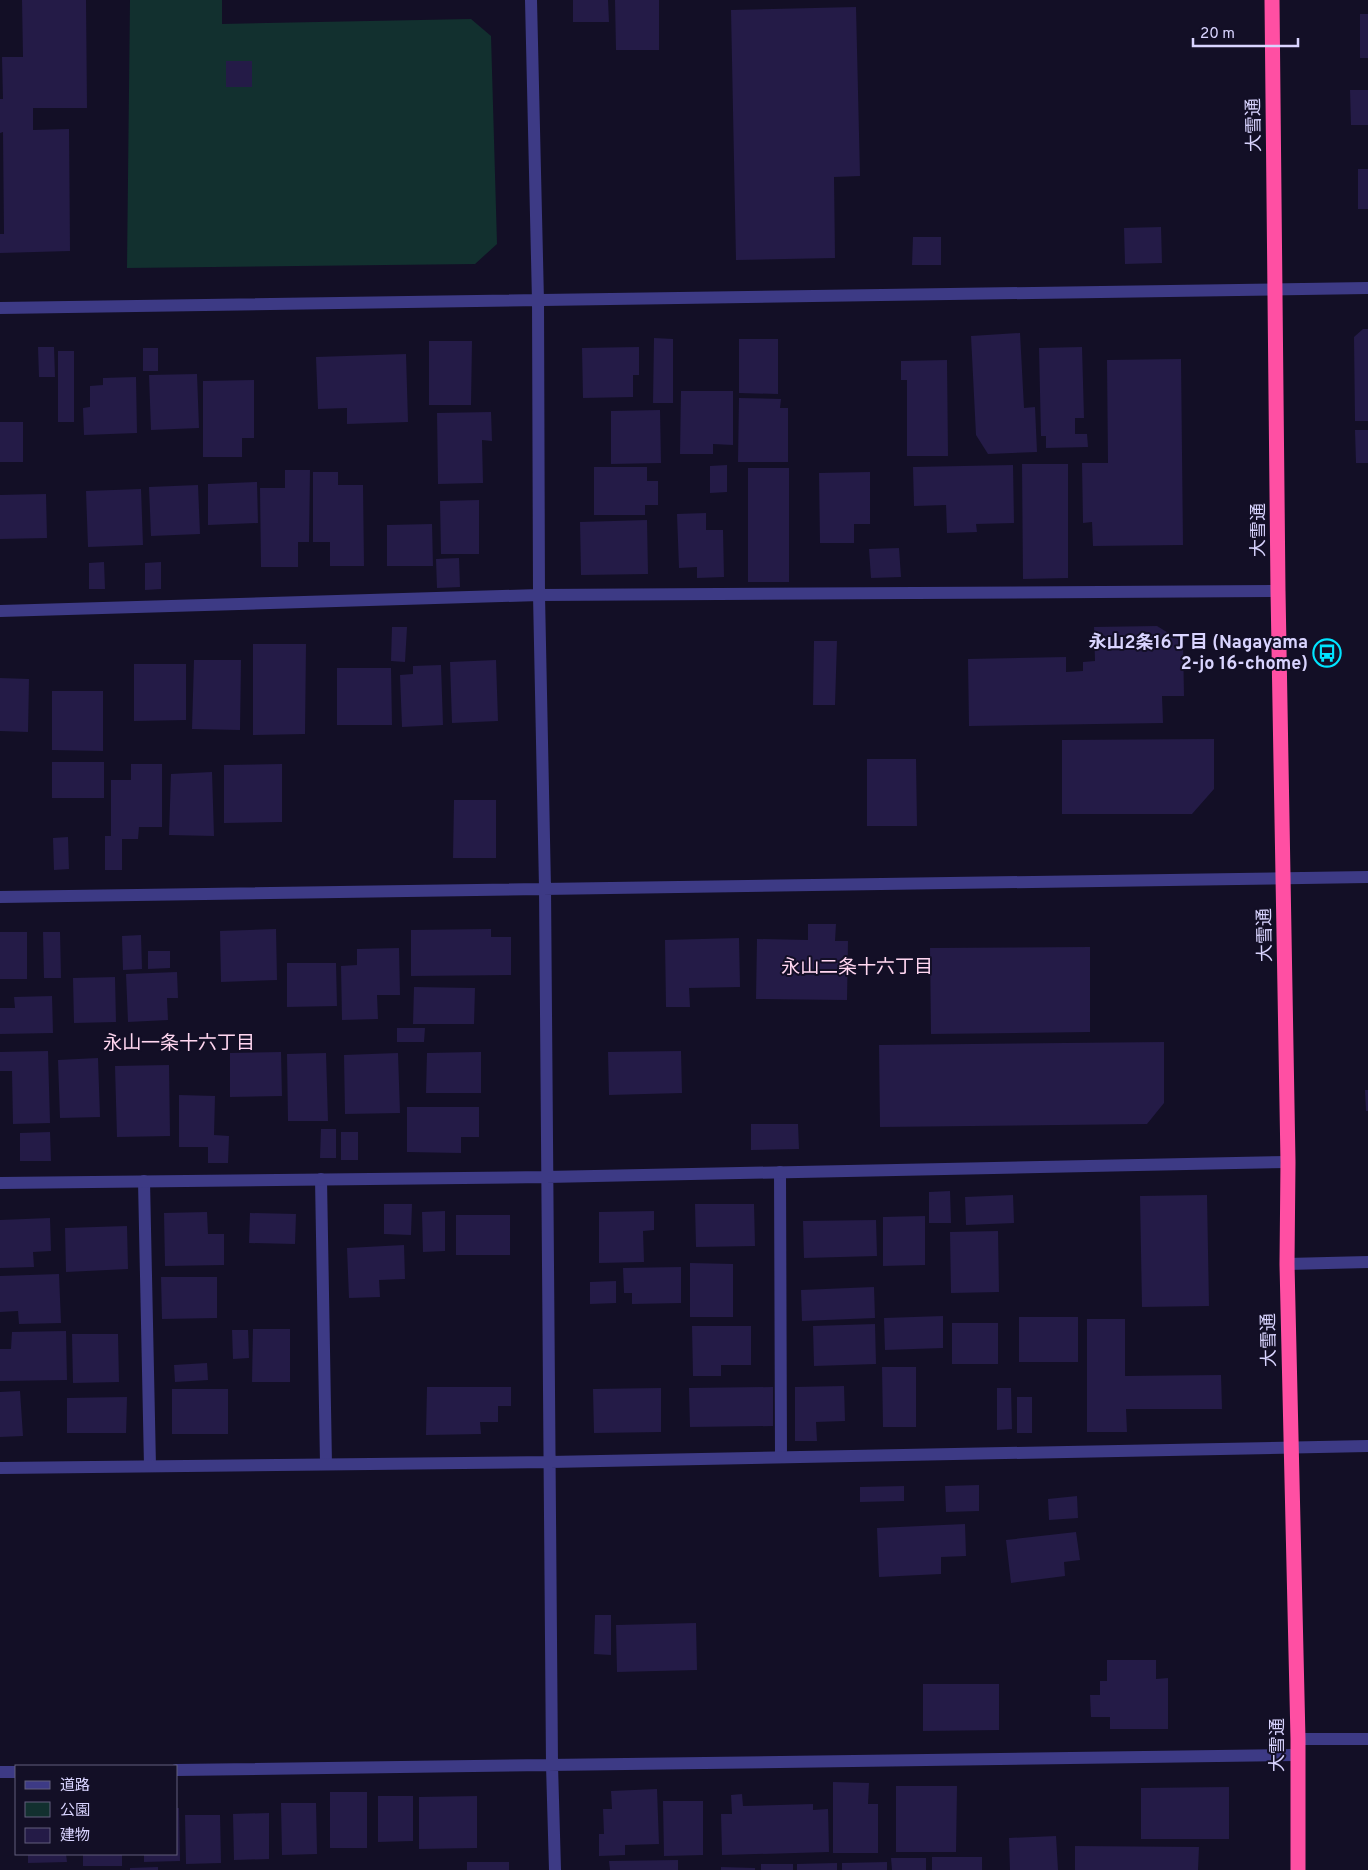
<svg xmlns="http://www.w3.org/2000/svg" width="1368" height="1870" font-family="Overpass,'Noto Sans JP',sans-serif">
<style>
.green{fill:#12302f}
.building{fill:#241b47}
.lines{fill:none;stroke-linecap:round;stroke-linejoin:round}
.lane{stroke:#3d3a85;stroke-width:12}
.street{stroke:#3d3a85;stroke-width:12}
.highway{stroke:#ff4fa3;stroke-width:15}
.labels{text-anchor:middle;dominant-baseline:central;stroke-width:4;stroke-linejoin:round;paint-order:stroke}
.street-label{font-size:18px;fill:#d9d4ff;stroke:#130f26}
.poi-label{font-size:18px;font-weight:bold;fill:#d9d4ff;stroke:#130f26;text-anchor:end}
.neighbourhood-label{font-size:19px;fill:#ffd6f0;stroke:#130f26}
</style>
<rect width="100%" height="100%" fill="#130f26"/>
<path class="green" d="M130 0H222V24L471 19 491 36 497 244 475 264 127 268Z"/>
<path class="building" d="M22 0H86L87 108H33V130L69 129 70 251 0 253V234H4L3 132 0 133V99H3L2 57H23Z
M573 0H608L609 22H573Z
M615 0H659V50H616Z
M856 7 860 176 834 177 835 258 736 260 731 10Z
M1360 14H1368V58H1360Z
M226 61H252V87H226Z
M1350 90H1368V125H1351Z
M1358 169H1368V209H1358Z
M1161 227 1162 263 1125 264 1124 228Z
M913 237H941V265H912Z
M1363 329H1368V421H1355L1354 337Z
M1020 333 1024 408 1035 407 1037 452 988 454 976 435 971 336Z
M654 338 673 339V403H653Z
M739 339H778V394L739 393Z
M429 341H472L471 405H429Z
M38 347H54L55 377H39Z
M639 347V375H633V397L583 398 582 348Z
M1082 347 1084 418H1075V434H1087L1088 447 1046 448V436H1041L1039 348Z
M143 348H158V371H143Z
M58 351H74V422H58Z
M406 354 408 422 347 424V408L318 409 316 357Z
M1181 359 1183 545 1093 546 1092 522 1083 523 1082 463H1108L1107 360Z
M947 360 948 456H907V380H901V361Z
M197 374 199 428 151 430 149 375Z
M136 377 137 433 84 435 83 408 90 407V386L103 385V378Z
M254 380V438H242V457H203V381Z
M681 391H733V445L713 444V454H680Z
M739 398 781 399 780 408H788V462H738Z
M660 410 661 463 611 464V411Z
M491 412 492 441 482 440 483 483 438 484 437 413Z
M0 422H23V462H0Z
M1355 430H1368V463H1356Z
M1022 464H1068V578L1023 579Z
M727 465V492L710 493V466Z
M1013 465 1014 523 976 524 977 532 947 533 946 505 914 506 913 467Z
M594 467H647V481H658V505H645V515H594Z
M748 468H789V582H748Z
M285 470H310L309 542H298V567H261L260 488H285Z
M313 472H338V485H363L364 566H330V542H313Z
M870 472V524H854V543H820L819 473Z
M257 482 258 523 208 525V484Z
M198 485 200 534 151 536 149 487Z
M141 489 143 545 88 547 86 491Z
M46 494 47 538 0 539V495Z
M479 500V554H441L440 501Z
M706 513V530H723L724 577 697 578V567L679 568 677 514Z
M647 520 648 574 581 575 580 522Z
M432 524 433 566H387V525Z
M899 548 901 577 871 578 869 549Z
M459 558 460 587 437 588 436 559Z
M104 562 105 589H89V563Z
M161 562V589L145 590V563Z
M1157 626 1183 642 1184 696H1162L1163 723 969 726 968 659 1066 657V672L1083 671V662L1095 661 1094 627Z
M392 627H407L405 662 391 661Z
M814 641H837L835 705H813Z
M253 644H306L305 734 253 735Z
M194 660H241L240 730 192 729Z
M496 660 498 721 452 723 450 662Z
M134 664H186V720L134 721Z
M441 665 443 725 402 727 400 675 413 674V666Z
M337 668H391L392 725H337Z
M0 678 29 679 28 732 0 731Z
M52 691H103V751L52 750Z
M1214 739V789L1192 814H1062V740Z
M867 759H916L917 826H867Z
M52 762H104V798H52Z
M131 764H162V827H139L138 839H122V870H105V836H111V780H131Z
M282 764V822L224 823V765Z
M212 772 214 836 169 835 171 774Z
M454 800H496V858H453Z
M68 837 69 869 54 870 53 838Z
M808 924H836L835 941H848L847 1000 756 999 757 939 808 940Z
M276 929 277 980 221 982 220 931Z
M491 929V937H511V975L411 976V930Z
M0 932H27V979H0Z
M43 932H60L61 978H44Z
M141 935 142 969 123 970 122 936Z
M739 938 740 987 689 988 690 1007H666L665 940Z
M1090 947V1032L931 1034 930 948Z
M399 948 400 995H377L378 1019 342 1020 341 966 357 965V949Z
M148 951H170V968L148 969Z
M287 963H336L337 1006 287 1007Z
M177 972 178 998H167L168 1020 128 1022 126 974Z
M115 977 116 1022 74 1023 73 978Z
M414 987 475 988 474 1024H413Z
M52 996 53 1033 0 1034V1008H15L14 997Z
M397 1028H425L424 1042H397Z
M1164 1042V1103L1147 1124 880 1127 879 1045Z
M48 1051 50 1123 13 1124 12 1071H0V1052Z
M681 1051 682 1093 609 1095 608 1052Z
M281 1052 282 1096 230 1097V1053Z
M481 1052V1093H426L427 1053Z
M326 1053 328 1121H288L287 1054Z
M398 1053 400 1113 345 1114 344 1055Z
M98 1058 100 1117 60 1118 58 1060Z
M169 1065 170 1136 117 1137 115 1066Z
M1365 1090H1368V1111H1366Z
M179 1095 215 1096 214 1135 229 1136 228 1163H208V1147H179Z
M407 1107H479V1137H461V1153L407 1152Z
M751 1124H798L799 1149 751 1150Z
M321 1129H336V1158H320Z
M50 1132 51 1161H20V1133Z
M341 1132H358V1160H341Z
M950 1191 951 1223H929V1192Z
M1013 1195 1014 1223 966 1225 965 1197Z
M1207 1195 1209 1306 1142 1307 1140 1196Z
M384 1204H412L411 1235 384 1234Z
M695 1204H754L755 1246 696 1247Z
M445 1211V1251L423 1252 422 1212Z
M654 1211V1230L643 1231 644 1262 599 1263V1212Z
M207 1212 208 1234H224V1265L165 1266 164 1213Z
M250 1213 296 1214 295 1244 249 1243Z
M456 1215H510V1255H456Z
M925 1216V1265L883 1266V1217Z
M50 1218 51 1251 33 1252 34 1267 0 1268V1220Z
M876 1220 877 1256 804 1258 803 1221Z
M127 1226 128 1269 66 1272 65 1228Z
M998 1231 999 1292 951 1293 950 1232Z
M404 1245 405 1279 379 1280 380 1297 349 1298 347 1248Z
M690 1263 733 1264V1317H690Z
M681 1267V1303L632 1304V1293H624L623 1268Z
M59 1274 61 1323 19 1324 18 1311 0 1312V1276Z
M161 1277H217V1318L162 1319Z
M616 1281V1303L590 1304V1282Z
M874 1287 875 1318 802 1321 801 1290Z
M943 1316V1348L885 1350 884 1318Z
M1019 1317H1078V1362H1019Z
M1087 1319H1125V1376L1221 1375 1222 1409H1126L1127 1432H1087Z
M952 1323H998V1364H952Z
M875 1324 876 1364 814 1366 813 1326Z
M692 1326H751V1365H721V1376H693Z
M253 1329H290V1382H252Z
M232 1330H248L249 1358 233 1359Z
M66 1331 67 1380 0 1381V1349H11L12 1332Z
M72 1334H118L119 1382 73 1383Z
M207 1363 208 1380 175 1382 174 1365Z
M882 1367H916V1427H883Z
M844 1386 845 1421 816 1422 817 1441H795V1387Z
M427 1387H511V1406H498V1422H480L481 1434 426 1435Z
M773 1387V1426L690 1427 689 1388Z
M661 1388V1432L594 1433 593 1389Z
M997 1388H1011L1012 1429 997 1430Z
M172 1389H228V1434H172Z
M20 1391 23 1436 0 1437V1392Z
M127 1397 126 1433H67V1398Z
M1017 1397H1032V1433H1017Z
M979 1485V1511L946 1512 945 1486Z
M904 1486V1501L860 1502V1487Z
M1077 1496 1078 1518 1049 1520 1048 1499Z
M965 1524 966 1556 941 1557V1574L879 1577 877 1528Z
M1076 1532 1080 1560 1064 1562 1065 1576 1011 1583 1006 1540Z
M595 1615H611V1655L594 1654Z
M696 1623 697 1670 617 1672 616 1625Z
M1107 1660H1156V1679L1168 1678V1729H1110V1717H1091L1090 1695H1100V1681H1107Z
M923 1684H999V1730L923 1731Z
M833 1782 869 1783 868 1804H878V1853H833Z
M896 1786H957L956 1852H896Z
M1229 1787V1839H1141V1788Z
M657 1789 659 1844 625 1845V1855L599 1856V1834H604L603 1809H612L611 1791Z
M330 1792H367V1848H330Z
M742 1794 743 1806 813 1804V1810L828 1809 829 1852 722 1855 721 1814H732L731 1795Z
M378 1796H413V1841L378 1842Z
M477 1796V1848L419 1849V1797Z
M663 1801H703V1855L664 1856Z
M281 1803H316L317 1854 282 1855Z
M176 1808H179L180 1861 144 1862V1854H176Z
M269 1813V1859L234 1860 233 1814Z
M185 1815H220L221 1863 186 1864Z
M1056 1836 1058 1870H1010L1009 1838Z
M1075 1846 1199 1847 1198 1870H1075Z
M28 1854H66L67 1862 28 1863Z
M83 1854H122V1866H83Z
M932 1857H982V1870H932Z
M891 1858H926V1870H892Z
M678 1860V1870H610L609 1861Z
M467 1862H509V1870H467Z
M887 1862V1870H842V1863Z
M837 1863V1870H797V1864Z
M761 1864H793V1870H761Z
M158 1867V1870H130V1868Z
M721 1867 755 1868V1870H721Z"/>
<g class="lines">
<path class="lane" d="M780 1172 781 1457
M321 1179 326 1464
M144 1181 150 1466"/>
<path class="street" d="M531 0 538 301 539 595 545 888 552 1765 555 1870
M0 308 1368 288
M0 611 539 595 1278 591
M0 897 1368 877
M0 1183 546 1177 1288 1162
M1287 1264 1368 1262
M0 1468 550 1462 1368 1446
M1298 1739H1368
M176 1770 1297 1755
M0 1772H16"/>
<path class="highway" d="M1272 0 1278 591 1288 1162 1287 1264 1298 1739V1870"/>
</g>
<defs>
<g id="bus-ring" transform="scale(1.4375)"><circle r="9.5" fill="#130f26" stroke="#00e5ff" stroke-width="1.5"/><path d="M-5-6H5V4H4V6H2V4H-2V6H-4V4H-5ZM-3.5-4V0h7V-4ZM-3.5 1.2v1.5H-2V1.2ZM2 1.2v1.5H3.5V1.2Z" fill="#00e5ff"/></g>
</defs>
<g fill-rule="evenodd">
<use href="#bus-ring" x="1327" y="653"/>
</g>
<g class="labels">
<g class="street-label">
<text transform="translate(1255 125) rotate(-91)">大雪通</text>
<text transform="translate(1259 530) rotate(-90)">大雪通</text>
<text transform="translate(1266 935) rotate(-91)">大雪通</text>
<text transform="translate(1270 1340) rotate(-91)">大雪通</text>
<text transform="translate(1278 1745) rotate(-90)">大雪通</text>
</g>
<g class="poi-label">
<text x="1308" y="643">永山2条16丁目 (Nagayama<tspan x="1308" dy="21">2-jo 16-chome)</tspan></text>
</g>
<g class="neighbourhood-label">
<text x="857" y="968">永山二条十六丁目</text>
<text x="179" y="1044">永山一条十六丁目</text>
</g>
</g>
<rect x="15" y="1765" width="162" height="90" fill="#130f26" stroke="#625e7d"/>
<rect x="25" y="1781" width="25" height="8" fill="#3d3a85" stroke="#625e7d"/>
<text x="60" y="1790" font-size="15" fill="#d9d4ff">道路</text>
<rect x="25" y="1802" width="25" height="15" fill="#12302f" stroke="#625e7d"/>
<text x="60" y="1815" font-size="15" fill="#d9d4ff">公園</text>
<rect x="25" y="1828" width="25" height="15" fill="#241b47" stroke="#625e7d"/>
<text x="60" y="1840" font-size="15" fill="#d9d4ff">建物</text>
<path d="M1193 38v8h105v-8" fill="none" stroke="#d9d4ff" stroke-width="2.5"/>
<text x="1200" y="38" font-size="15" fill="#d9d4ff" stroke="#130f26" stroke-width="4" paint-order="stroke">20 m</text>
</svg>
